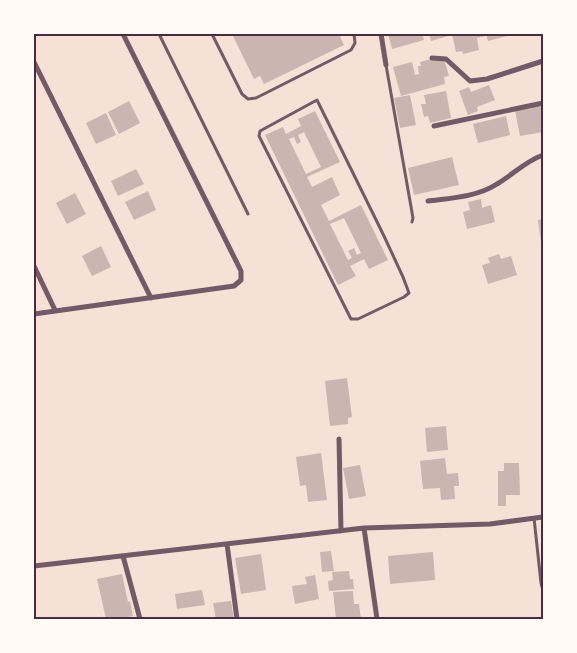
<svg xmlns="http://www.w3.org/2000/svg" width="577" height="653" font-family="Barlow,sans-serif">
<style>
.building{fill:#ccb4b1;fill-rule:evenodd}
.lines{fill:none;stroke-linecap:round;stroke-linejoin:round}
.service{stroke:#755966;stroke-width:3}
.minor{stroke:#755966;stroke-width:5}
.neatline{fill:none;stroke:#4a2c40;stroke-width:2}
</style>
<rect width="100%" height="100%" fill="#f7e1d7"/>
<path class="building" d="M232 34H339L344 45 264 84 260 76 254 79Z
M388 34H422L424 40 392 49Z
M429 34H447L448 36 431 41Z
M452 34H485V36L477 38 479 50 463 54 462 51 456 52Z
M486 34H515L488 41Z
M443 56 449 76 444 77 445 84 401 96 393 67 412 62 415 75 419 74 418 66H421L420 62Z
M489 85 495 100 477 107 478 111 468 115 459 91 469 87 471 92Z
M446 91 451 118 430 123 428 116 424 117 421 104H426L424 95Z
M410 95 416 125 400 128 394 98Z
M129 101 140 123 119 134 108 112Z
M540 105 541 108H543V132L520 136 515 110Z
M315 111 340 162 307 177 312 187 332 177 340 195 321 205 329 221 361 205 388 260 369 269 364 259 350 266 356 276 338 285 265 135 283 127 286 134 301 126 298 119ZM304 132 321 167 306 174 289 139 294 137 297 144 301 142 298 135ZM344 218 361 253 357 255 354 248 348 251 352 258 348 260 330 224Z
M106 113 116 135 96 144 86 123Z
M506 116 510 135 478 143 473 124Z
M452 157 459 185 414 195 408 168Z
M136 169 144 184 118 196 111 181Z
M148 191 156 210 134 220 125 202Z
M75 193 86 214 67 224 56 203Z
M481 199 482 208 491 205 495 222 467 229 463 212 470 210 468 202Z
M543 219V249H542L538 220Z
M101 246 111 267 92 276 82 256Z
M499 254 501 259 511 256 517 275 488 284 482 265 490 263 488 258Z
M347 378 352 417 348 418V424L330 426 325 381Z
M446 426 448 450 427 452 425 428Z
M321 453 327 500 308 502 306 485 300 486 296 457Z
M445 458 447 474 458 473 459 486H454L455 499 441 500 440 488 423 489 420 461Z
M504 463H519L520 495H506V506H498V471H504Z
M360 465 366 496 349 499 343 468Z
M331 551 334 571 322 572 320 552Z
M433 552 435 580 390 584 388 556Z
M261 554 266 590 241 594 235 558Z
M349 571 350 579H353L354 589 329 591 328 581 333 580 332 572Z
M122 574 128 602 130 601 133 616 116 619H106L97 579Z
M315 575 319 599 295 604 292 586 307 584 305 577Z
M202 590 205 605 177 609 175 594Z
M353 591 354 604H359L361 619H336L333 592Z
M231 601 234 619H216L213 603Z"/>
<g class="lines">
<path class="service" d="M159 34 248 214
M212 34 242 94 248 99 256 98 351 50 355 43 354 34
M386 65 413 218 412 222
M317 100 384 236 403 277 409 293 404 297 358 319H351L259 136 260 131Z
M534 518 541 583 543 591"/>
<path class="minor" d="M381 34 386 65
M432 58 446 59 470 81 487 79 543 61
M34 62 151 298
M434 126 543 103
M428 201C451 198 477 197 497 184 514 174 524 162 543 155
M34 266 55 310
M34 314 234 286 241 280V271L123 34
M339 439 341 531
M364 528 377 619
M227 544 237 619
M123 556 140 619
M34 566 364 528 490 524 543 517"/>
</g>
<rect width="577" height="653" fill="none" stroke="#fffaf5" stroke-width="70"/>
<rect x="35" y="35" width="507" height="583" class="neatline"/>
</svg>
